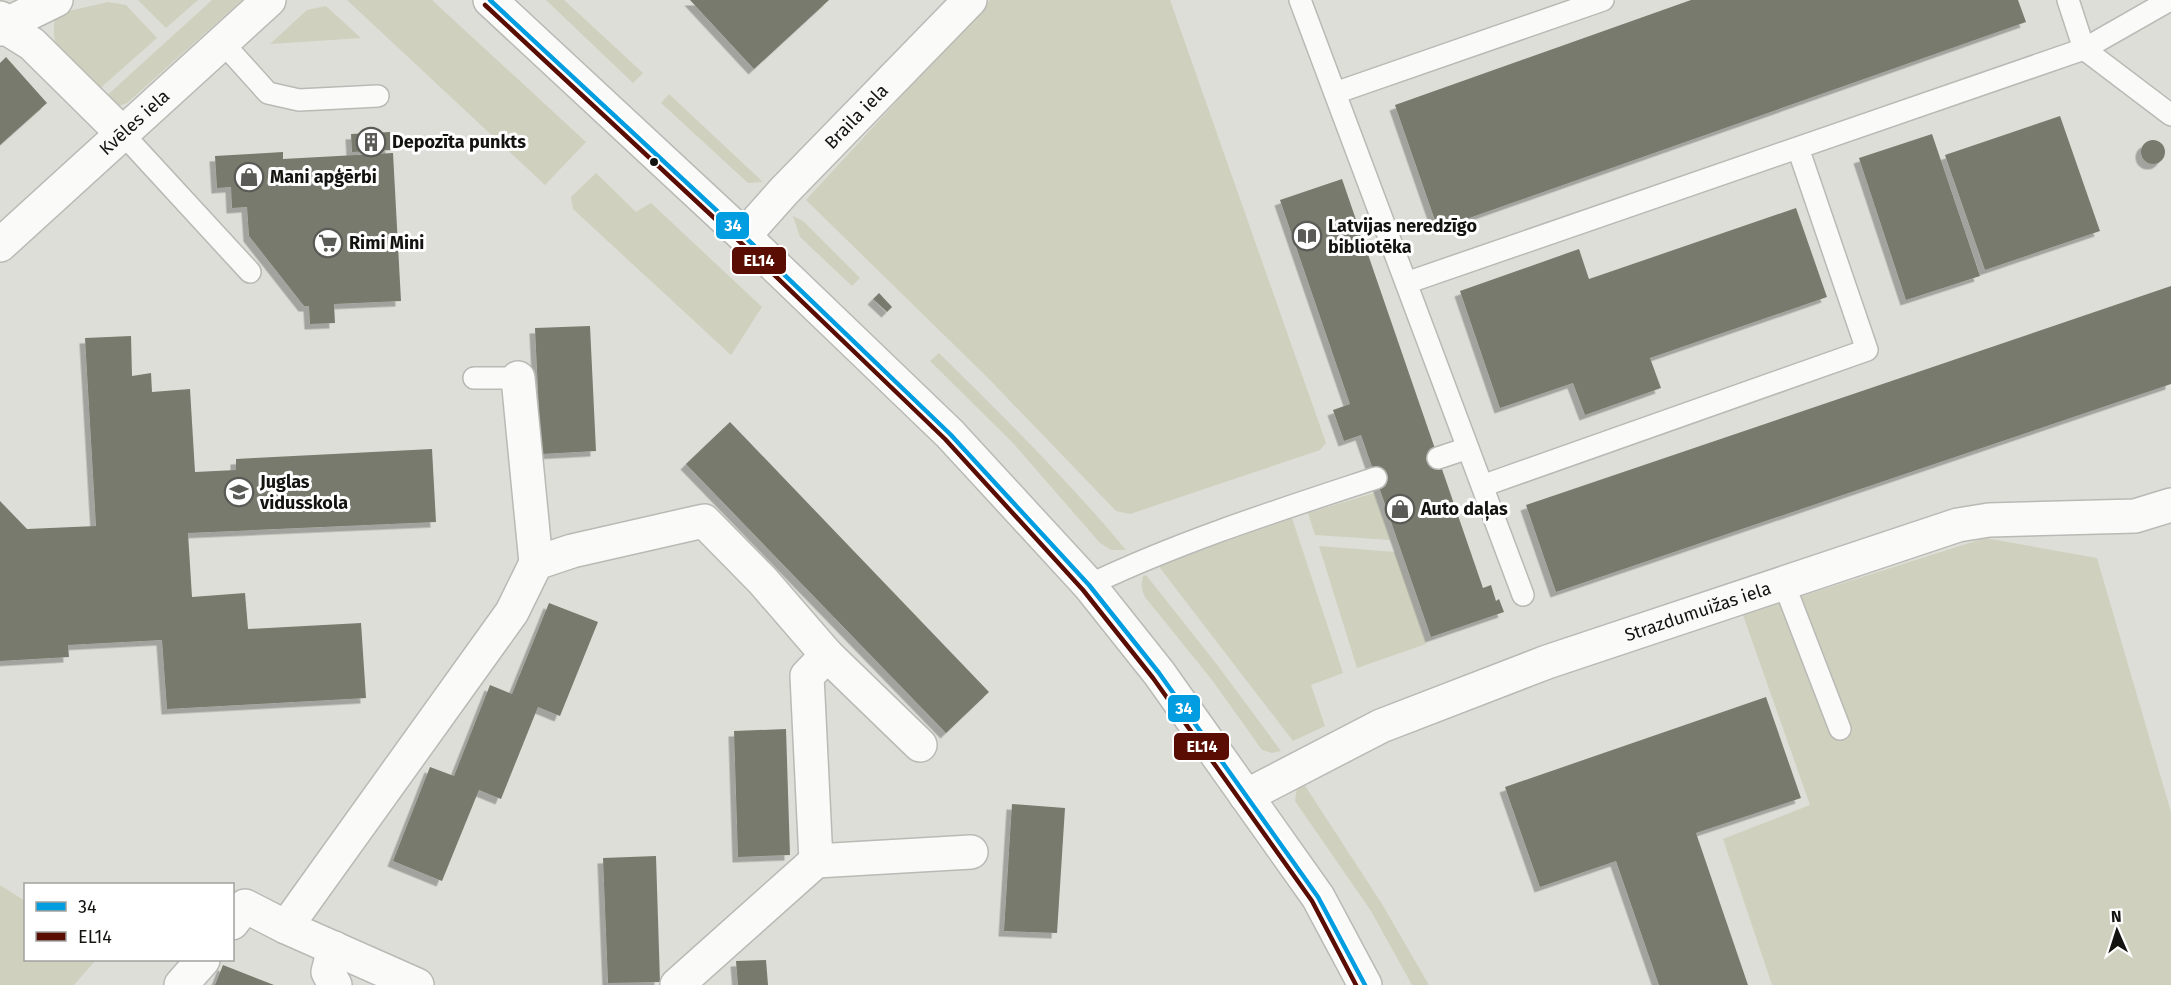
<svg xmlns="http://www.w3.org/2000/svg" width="2171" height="985" font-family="'Fira Sans',sans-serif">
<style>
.green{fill:#cfd1be}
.building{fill:#797a6e;filter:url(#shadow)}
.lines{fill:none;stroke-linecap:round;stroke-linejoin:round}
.service-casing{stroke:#b9bab5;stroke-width:24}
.minor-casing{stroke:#b9bab5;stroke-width:36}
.primary-casing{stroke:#b9bab5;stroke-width:36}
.service{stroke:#fafaf9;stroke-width:21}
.minor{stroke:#fafaf9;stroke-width:33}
.primary{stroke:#fafaf9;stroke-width:33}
.bus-1-casing{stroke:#fff;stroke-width:9}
.bus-2-casing{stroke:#fff;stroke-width:9}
.bus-1{stroke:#009de0;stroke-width:4.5}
.bus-2{stroke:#5a0e03;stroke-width:4.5}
.bus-dot{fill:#131410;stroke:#fff;stroke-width:2}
.labels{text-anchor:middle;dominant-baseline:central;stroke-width:6;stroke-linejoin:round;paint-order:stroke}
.street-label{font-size:18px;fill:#131410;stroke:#fff}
.poi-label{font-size:18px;font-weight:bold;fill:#131410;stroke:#fff;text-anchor:start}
.line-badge{stroke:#fff;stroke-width:2}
.badge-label{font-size:16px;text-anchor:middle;font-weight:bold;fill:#fff}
</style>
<defs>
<filter id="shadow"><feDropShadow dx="-5.5" dy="5.5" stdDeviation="0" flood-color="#0004"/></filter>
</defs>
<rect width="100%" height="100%" fill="#ddded7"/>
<path class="green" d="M138 0H198L166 28Z
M212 0H242L127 103 116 107 103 99Z
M347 0H432L586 142 545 185Z
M546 0H564L643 73 633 83Z
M990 0H1170L1326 443 1320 450 1130 514 1116 511 989 379 806 200Z
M108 2 126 5 157 38 97 91C71 65 46 53 56 14Z
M326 6 361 38 270 44 307 10Z
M669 94 763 182 748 183 661 103Z
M596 173 636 212 651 203 762 307 731 355 573 209 571 197Z
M793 216 803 221 860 278 852 286 800 237Z
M939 353C1004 417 1068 480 1126 550H1111L1100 543 1013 443 930 361Z
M1374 493 1390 540 1315 535 1308 513Z
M1292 518 1343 673 1311 685 1325 726 1293 741 1160 568V565Z
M1985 538 2097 558 2171 812V985H1772L1723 839 1810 805 1743 615Z
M1319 546 1395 552 1426 644 1357 668Z
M1146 575 1215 662 1281 751 1272 753 1262 750 1212 680 1145 597C1141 589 1141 584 1143 576Z
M1302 781 1382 904 1429 985H1412L1371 911 1295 801 1297 786Z
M0 885 25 901 26 960H96L74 985H0Z"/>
<path class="building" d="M690 0H829L754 69Z
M1691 0H2018L2026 22 1438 229 1395 105Z
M6 57 47 103 0 145V63Z
M2060 116 2100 231 1985 270 1945 155Z
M390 132 391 150 352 152 351 134Z
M1932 134 1980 276 1906 300 1859 158Z
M2141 152a12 12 0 1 1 24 0a12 12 0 1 1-24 0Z
M283 152V159L393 153 401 301 334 304 335 323 310 324 309 306H304L249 236 247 207 232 208 231 187 217 188 215 156Z
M1342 179 1483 588 1491 585 1496 601 1499 599 1504 612 1431 637 1361 435 1344 441 1333 410 1350 404 1280 200Z
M1796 208 1827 297 1650 358 1661 388 1585 415 1573 383 1500 408 1460 291 1579 249 1589 279Z
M2171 286V384L1556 592 1526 505Z
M879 293 892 307 887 312 873 299Z
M590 326 596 451 541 454 535 328Z
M131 336 132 376 151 373 152 392 190 389 195 472 236 470V459L432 449 436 522 188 533 192 597 245 593 248 629 361 623 366 698 167 709 162 640 68 645 69 657 0 661V501L27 529 96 526 85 338Z
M730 422 989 692 946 733 686 464Z
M549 603 598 622 560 716 538 707 501 799 479 790 442 881 393 861 430 767 454 776 490 685 512 694Z
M1766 697 1801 798 1696 833 1748 985H1659L1616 861 1540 887 1505 787Z
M786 729 790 855 738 857 734 731Z
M1012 804 1065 808 1057 933 1004 931Z
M656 856 660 982 608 983 603 858Z
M766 960 768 985H738L736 961Z
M223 965 274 985H215Z"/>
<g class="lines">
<g class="service-casing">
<path id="service" d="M1300 0 1523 595
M2170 0 2084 49 2171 115
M222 42 268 93 299 100 378 96
M1335 93 1603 0
M123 134 250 272
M1406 283 2084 49 2068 0
M474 378H518
M1438 458 1468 448
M1482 486 1867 350 1798 148
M1784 584 1840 729
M1089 585C1181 541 1279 510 1376 478"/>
</g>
<g class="minor-casing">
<g id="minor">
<path d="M0 18 3 26 56 0"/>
<path d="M0 29 3 26 32 44 123 134"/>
<path id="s1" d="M744 236 784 191 970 0"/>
<path id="s2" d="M0 245 269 0"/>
<path d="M536 563 572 551 704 521 763 581 827 655 920 745"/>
<path id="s3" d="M1246 796 1381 726 1547 662 1958 525 1989 520 2135 516 2171 505"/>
<path d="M816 861 807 676 827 655"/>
<path d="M232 923 245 906 286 927 417 985"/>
<path d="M286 927 512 612 536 563 518 378"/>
<path d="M334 948 328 972 335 985"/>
<path d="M181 985 203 960"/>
<path d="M677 985 816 861 971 852"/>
</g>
</g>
<g class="primary-casing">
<path id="primary" d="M490 0 744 236 950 434 1089 585 1159 673 1318 897 1365 985"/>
</g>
<use href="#service" class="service"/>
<use href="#minor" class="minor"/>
<use href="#primary" class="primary"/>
<g class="bus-1-casing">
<path id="bus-1" d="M490 0 744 236 950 434 1089 585 1159 673 1318 897 1365 985"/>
</g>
<g class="bus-2-casing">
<path id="bus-2" d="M485 5 739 241 945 439 1083 590 1153 678 1312 901 1356 985"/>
</g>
<use href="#bus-1" class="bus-1"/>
<use href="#bus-2" class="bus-2"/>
</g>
<defs>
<g id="building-ring" transform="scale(1.5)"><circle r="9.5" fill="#fff" stroke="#5a5b56" stroke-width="1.5"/><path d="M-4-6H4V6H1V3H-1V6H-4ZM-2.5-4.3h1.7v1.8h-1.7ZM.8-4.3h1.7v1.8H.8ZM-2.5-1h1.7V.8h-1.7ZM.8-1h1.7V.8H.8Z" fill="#5a5b56"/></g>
<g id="shop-ring" transform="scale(1.5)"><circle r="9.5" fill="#fff" stroke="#5a5b56" stroke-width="1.5"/><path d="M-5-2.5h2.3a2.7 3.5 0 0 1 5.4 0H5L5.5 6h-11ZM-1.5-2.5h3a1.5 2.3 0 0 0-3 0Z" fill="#5a5b56"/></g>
<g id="library-ring" transform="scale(1.5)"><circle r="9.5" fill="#fff" stroke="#5a5b56" stroke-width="1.5"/><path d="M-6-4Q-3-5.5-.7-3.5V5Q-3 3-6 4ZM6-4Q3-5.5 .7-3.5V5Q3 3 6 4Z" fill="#5a5b56"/></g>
<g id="supermarket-ring" transform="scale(1.5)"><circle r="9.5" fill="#fff" stroke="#5a5b56" stroke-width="1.5"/><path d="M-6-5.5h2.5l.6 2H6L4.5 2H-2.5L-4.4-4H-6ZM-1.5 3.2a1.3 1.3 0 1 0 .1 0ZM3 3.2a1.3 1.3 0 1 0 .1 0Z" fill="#5a5b56"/></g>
<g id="school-ring" transform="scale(1.5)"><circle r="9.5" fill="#fff" stroke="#5a5b56" stroke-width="1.5"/><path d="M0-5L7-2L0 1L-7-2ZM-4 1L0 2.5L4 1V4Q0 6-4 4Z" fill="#5a5b56"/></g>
</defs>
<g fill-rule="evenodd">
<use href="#building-ring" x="371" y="142"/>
<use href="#shop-ring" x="249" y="177"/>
<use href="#library-ring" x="1307" y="236"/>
<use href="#supermarket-ring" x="328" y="243"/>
<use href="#school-ring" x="239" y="492"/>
<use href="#shop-ring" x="1400" y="509"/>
</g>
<circle class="bus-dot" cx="654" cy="162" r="5"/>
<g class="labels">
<g class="street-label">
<text stroke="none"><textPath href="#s1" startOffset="164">Braila iela</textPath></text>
<text stroke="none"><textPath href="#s2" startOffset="182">Kvēles iela</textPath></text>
<text stroke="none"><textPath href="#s3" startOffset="489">Strazdumuižas iela</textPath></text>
</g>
<g class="poi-label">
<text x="392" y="142">Depozīta punkts</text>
<text x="270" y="177">Mani apģērbi</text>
<text x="1328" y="226">Latvijas neredzīgo<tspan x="1328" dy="21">bibliotēka</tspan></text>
<text x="349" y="243">Rimi Mini</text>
<text x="260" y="482">Juglas<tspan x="260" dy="21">vidusskola</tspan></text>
<text x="1421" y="509">Auto daļas</text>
</g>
</g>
<g class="line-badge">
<rect x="715" y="211" width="35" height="29" rx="6" fill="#009de0"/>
<rect x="731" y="246" width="56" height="29" rx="6" fill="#5a0e03"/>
<rect x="1167" y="694" width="34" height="29" rx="6" fill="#009de0"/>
<rect x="1173" y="732" width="57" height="29" rx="6" fill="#5a0e03"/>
</g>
<g class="badge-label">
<text x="733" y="231">34</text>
<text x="759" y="266">EL14</text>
<text x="1184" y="714">34</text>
<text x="1202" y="752">EL14</text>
</g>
<rect x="24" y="883" width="210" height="78" fill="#ffffff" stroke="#a1a19f" stroke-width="1.5"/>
<rect x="36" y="902" width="30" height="9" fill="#009de0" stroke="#a1a19f" stroke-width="1.5"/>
<text x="78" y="913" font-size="18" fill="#131410">34</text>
<rect x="36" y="932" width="30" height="9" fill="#5a0e03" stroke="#a1a19f" stroke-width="1.5"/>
<text x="78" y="943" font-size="18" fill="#131410">EL14</text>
<g transform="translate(2117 931) rotate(357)" stroke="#ffffff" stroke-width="4.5" paint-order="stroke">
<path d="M0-4.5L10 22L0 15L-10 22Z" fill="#131410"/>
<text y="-9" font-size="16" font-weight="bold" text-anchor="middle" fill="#131410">N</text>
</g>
</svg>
